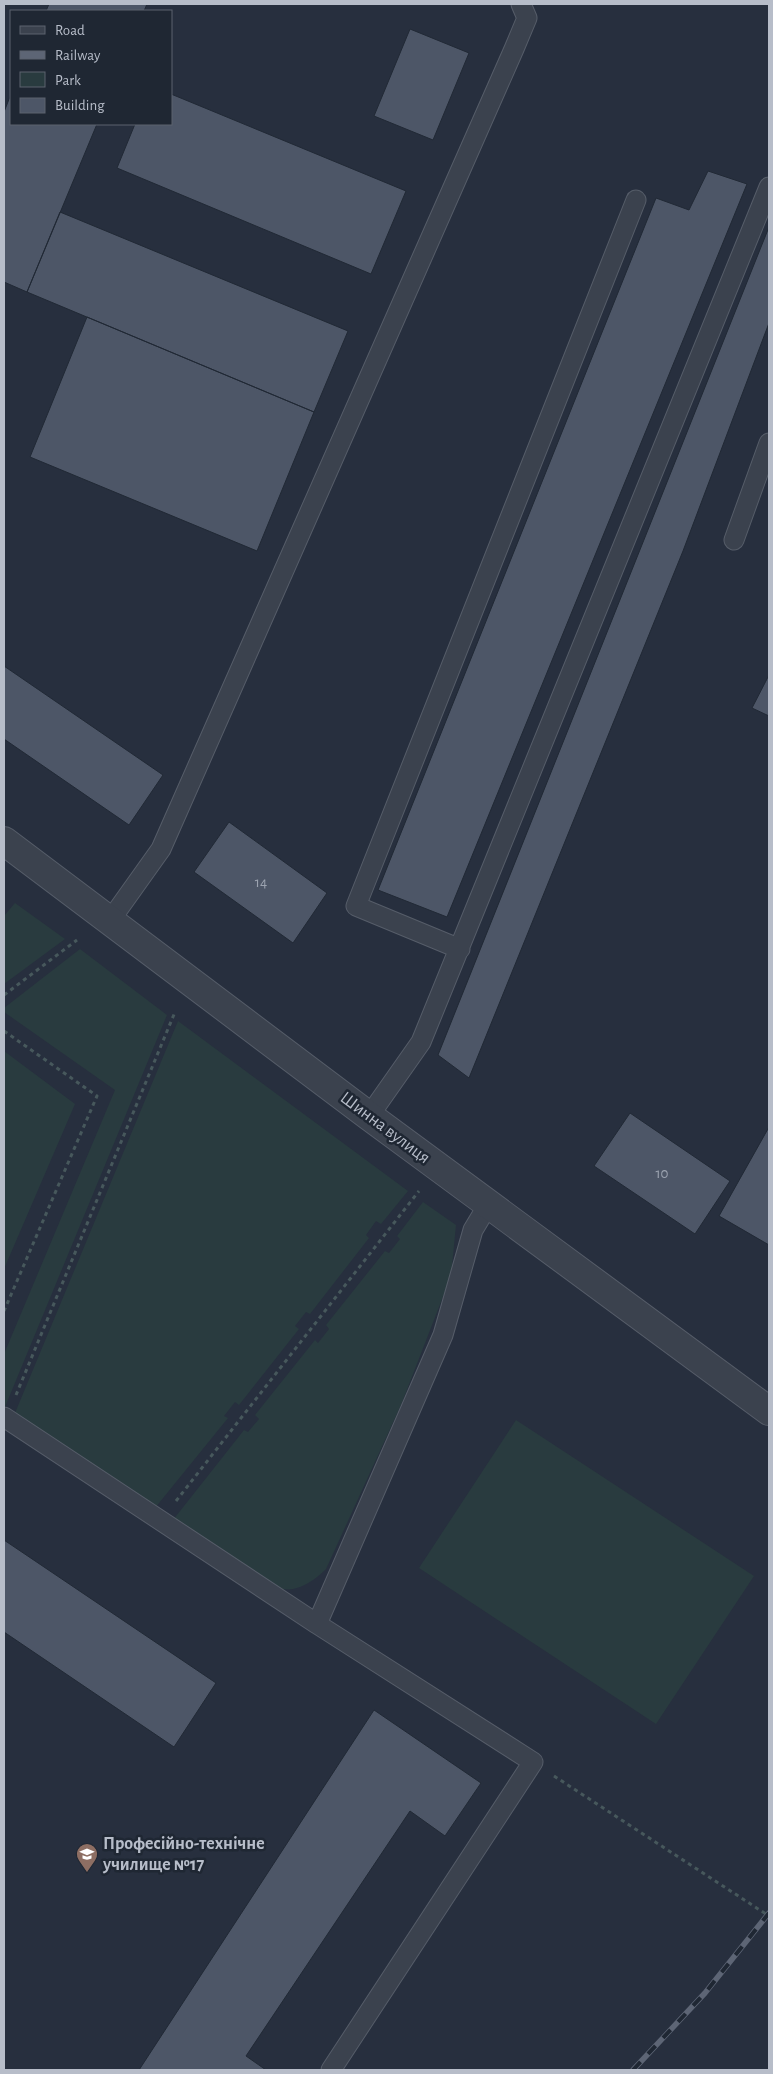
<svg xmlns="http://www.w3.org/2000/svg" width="773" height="2074" font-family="'Alegreya Sans',sans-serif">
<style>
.green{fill:#293b3f}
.building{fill:#4d5667;stroke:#212935}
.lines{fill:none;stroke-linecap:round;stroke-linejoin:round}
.service-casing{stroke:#565d69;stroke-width:21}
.tertiary-casing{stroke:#565d69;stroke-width:30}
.path{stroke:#47585c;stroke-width:3;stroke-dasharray:4 4;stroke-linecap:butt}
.service{stroke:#3b424e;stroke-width:19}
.tertiary{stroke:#3b424e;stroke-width:28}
.rail-casing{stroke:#5d6575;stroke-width:5.5}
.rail{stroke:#1f2733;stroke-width:4;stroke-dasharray:11;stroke-linecap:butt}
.labels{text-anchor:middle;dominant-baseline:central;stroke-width:5;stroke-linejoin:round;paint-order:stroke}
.number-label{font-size:15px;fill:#9ca3b0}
.street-label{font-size:18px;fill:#b7bdc9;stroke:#1f2733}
.poi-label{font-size:18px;font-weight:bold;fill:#b7bdc9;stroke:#1f2733;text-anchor:start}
</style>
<rect width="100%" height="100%" fill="#272f3e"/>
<path class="green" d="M15 903 65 939 4 984V916Z
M80 949 167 1015 5 1407 4 1354 115 1090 4 1012V1008Z
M178 1021 408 1191 381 1224 376 1221 366 1235 369 1238 310 1314 306 1312 295 1326 299 1329 239 1405 235 1402 224 1416 228 1418 155 1508 15 1413Z
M4 1051 75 1104 4 1269Z
M423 1202 456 1225 451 1276 401 1405 326 1569C316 1579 299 1592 283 1589 278 1588 273 1585 268 1583L173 1520 244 1430 248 1432 259 1419 255 1415 315 1340 318 1343 329 1329 326 1325 385 1251 389 1253 400 1239 397 1236Z
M516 1420 754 1576 656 1724 419 1568Z"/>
<path class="building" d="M49 4H147L144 11H46Z
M410 29 469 53 433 140 374 116Z
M11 94V124H97L27 292 4 282V112Z
M171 94 406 191 371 274 117 168 135 124H171Z
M708 171 747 184 447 917 378 890 656 198 689 210Z
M60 212 348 331 314 412 27 292Z
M769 227V323L683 551 469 1078 438 1055Z
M87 317 314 412 257 551 30 457Z
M4 666 163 775 129 825 4 739Z
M769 675V716L752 708Z
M229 822 327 893 293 943 194 872Z
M630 1113 730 1181 695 1234 594 1166Z
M769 1127V1245L719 1216Z
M4 1540 216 1683 174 1747 4 1632Z
M374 1710 481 1783 445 1836 410 1811 246 2056 266 2070H139Z"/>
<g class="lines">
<g class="service-casing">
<path id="service" d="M734 540 769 443
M109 922 161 849 514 49 527 18 521 4
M460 949 356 906 636 200
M369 1116 421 1042 769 187
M4 1417 317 1624
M331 2070 533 1762 317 1624 443 1335 473 1230 488 1205"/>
</g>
<g class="tertiary-casing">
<path id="tertiary" d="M4 841 369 1116 769 1411"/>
</g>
<path class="path" d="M4 995 77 940
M4 1031 97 1096 4 1311
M16 1395 175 1012
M176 1501 419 1191
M554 1776 769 1916"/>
<use href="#service" class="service"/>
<use href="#tertiary" class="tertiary"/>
<g class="rail-casing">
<path id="rail" d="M633 2070 705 1993 769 1913"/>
</g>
<use href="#rail" class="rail"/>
</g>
<defs>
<g id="university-pin" transform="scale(1.125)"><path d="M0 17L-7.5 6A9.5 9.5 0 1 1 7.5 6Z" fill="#8d6e63" stroke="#1f2733"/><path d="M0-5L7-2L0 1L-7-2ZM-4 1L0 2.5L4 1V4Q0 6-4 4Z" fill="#fff"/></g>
</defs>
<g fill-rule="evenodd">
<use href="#university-pin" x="87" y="1854"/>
</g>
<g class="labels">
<g class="number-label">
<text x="261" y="882">14</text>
<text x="662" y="1173">10</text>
</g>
<g class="street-label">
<text transform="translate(385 1128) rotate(37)">Шинна вулиця</text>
</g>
<g class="poi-label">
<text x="103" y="1844">Професійно-технічне<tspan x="103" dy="21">училище №17</tspan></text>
</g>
</g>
<rect width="773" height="2074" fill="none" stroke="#b7bdc9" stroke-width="10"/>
<rect x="10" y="10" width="162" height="115" fill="#1f2733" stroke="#5c636f"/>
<rect x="20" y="26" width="25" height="8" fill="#3b424e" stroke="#5c636f"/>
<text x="55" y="35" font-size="15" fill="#b7bdc9">Road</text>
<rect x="20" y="51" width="25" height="8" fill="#5d6575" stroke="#5c636f"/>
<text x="55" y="60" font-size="15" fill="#b7bdc9">Railway</text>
<rect x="20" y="72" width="25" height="15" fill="#293b3f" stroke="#5c636f"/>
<text x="55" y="85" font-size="15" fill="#b7bdc9">Park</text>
<rect x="20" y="98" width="25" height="15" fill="#4d5667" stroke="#5c636f"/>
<text x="55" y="110" font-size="15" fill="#b7bdc9">Building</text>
</svg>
